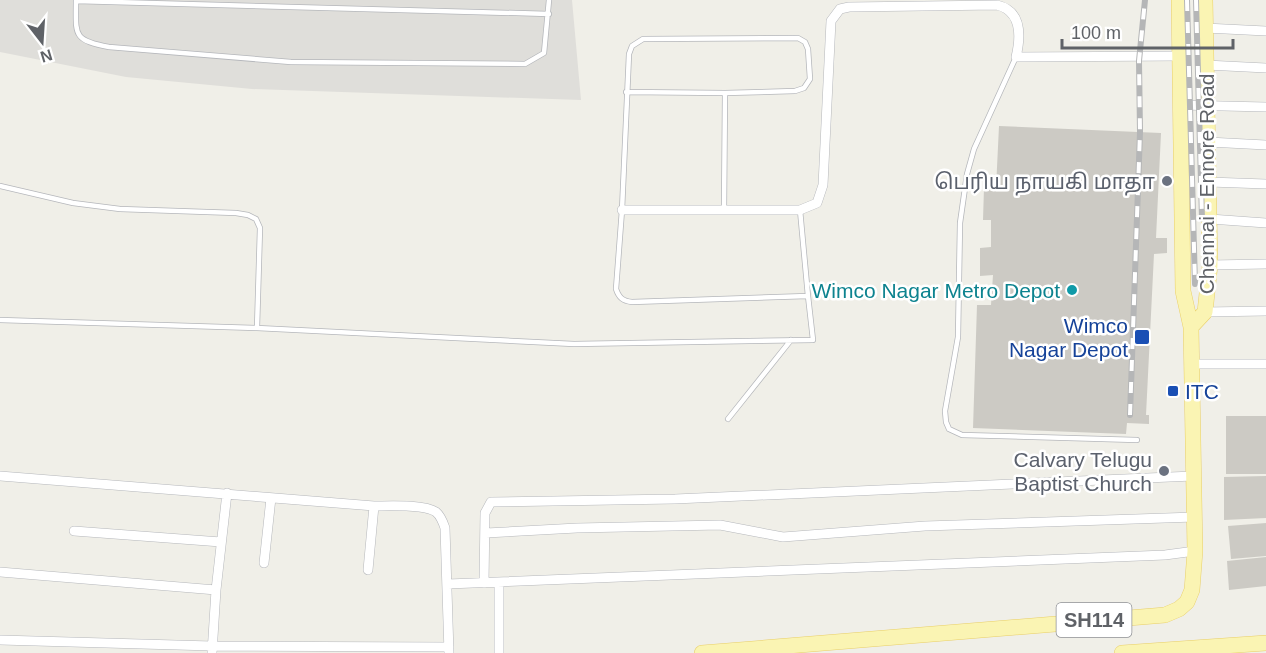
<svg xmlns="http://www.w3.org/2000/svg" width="1266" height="653" font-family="Helvetica,'Noto Sans Tamil',sans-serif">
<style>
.industrial{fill:#dfdeda}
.building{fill:#cccac4}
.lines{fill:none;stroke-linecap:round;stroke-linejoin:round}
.service-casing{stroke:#b5b7bb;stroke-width:6}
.minor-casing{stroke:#b5b7bb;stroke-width:10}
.primary-casing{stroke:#e9cf68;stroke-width:16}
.service{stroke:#fff;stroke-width:4.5}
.minor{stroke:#fff;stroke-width:9}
.primary{stroke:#faf4b3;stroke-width:15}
.rail-casing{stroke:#b5b6b7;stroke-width:6}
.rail{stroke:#fff;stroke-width:4;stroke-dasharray:11;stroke-linecap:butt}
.worship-dot{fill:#6b7280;stroke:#fff;stroke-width:2}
.culture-dot{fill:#0f9aa8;stroke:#fff;stroke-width:2}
.transit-dot{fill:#1a4fb4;stroke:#fff;stroke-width:2}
.labels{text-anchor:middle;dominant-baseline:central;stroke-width:5;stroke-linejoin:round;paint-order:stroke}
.shield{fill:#fff;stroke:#8f9195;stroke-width:1.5}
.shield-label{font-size:20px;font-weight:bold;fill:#5f6267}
.worship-label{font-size:21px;fill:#5b616d;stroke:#fff;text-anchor:end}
.street-label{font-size:21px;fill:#5f6267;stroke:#fff}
.culture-label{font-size:21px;fill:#0d838f;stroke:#fff;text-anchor:end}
.transit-label{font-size:21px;fill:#164399;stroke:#fff;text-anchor:end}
</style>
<rect width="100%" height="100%" fill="#f0efe8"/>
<path class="industrial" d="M0 0H572L581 100 252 89 126 77 0 52Z"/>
<path class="building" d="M999 126 1161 133 1156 238H1167V253L1154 254 1146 415H1149V424L1127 423 1126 434 973 428 977 305H991L993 275 980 276V248L991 247V220H983L984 188H996Z
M1226 416H1266V474H1226Z
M1266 476V518L1224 520V477Z
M1266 523V556L1231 559 1228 526Z
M1266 557V586L1229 590 1227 561Z"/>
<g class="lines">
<g class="service-casing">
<path id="service" d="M76 0C76 35 72 40 109 47L291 62 525 64 544 53 549 0
M76 1 549 14
M1016 57 974 149 967 174 960 223 958 337 945 411 946 422 949 429 962 435 1137 440
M626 92 725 93 724 211
M725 93 795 91 804 88 810 79 808 49 805 42 798 38 643 39 632 46 629 54 622 210 616 289C619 298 623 301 632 302L808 296 800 210
M0 186 73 203 120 209 236 213 248 215 256 219 260 228 257 328
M0 320 257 328 574 344 813 340 808 296
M728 419 791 340"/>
</g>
<g class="minor-casing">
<path id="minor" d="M1205 28 1266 31
M1206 65 1266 68
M1180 105 1266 107
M1208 142 1266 145
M1209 182 1266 184
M622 210H800L817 203 823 185 831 21 840 9 849 7 997 5C1022 11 1021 36 1016 57L1180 56
M1210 219 1266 223
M1210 265 1266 264
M1205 312 1266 311
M1191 364H1266
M0 476 374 506C389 506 424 504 436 512 441 516 443 522 445 528L449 653
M74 531 221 542
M486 533 577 528 720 525 783 537 925 526 1195 517
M264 563 271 498
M368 570 374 506
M0 572 216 590
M484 583 485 513 491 502 675 499 1193 476
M448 584 1165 555 1195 551
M0 640 212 646 449 647
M212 653 216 590 227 493
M499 653V582"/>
</g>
<g class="primary-casing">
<path id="primary" d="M1179 0 1183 291 1191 327
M702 653 1165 615 1179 609 1187 602 1192 590 1195 551 1191 327 1205 312 1210 265 1205 0
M1122 653 1266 643"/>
</g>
<use href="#service" class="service"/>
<use href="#minor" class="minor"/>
<use href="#primary" class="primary"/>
<g class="rail-casing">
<path id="rail" d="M1187 0 1195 284
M1196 0 1202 219
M1130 415 1140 132 1139 61 1145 0"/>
</g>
<use href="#rail" class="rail"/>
</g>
<g class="worship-dot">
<circle cx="1167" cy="181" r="6"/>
<circle cx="1164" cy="471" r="6"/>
</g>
<circle class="culture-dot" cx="1072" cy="290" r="6"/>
<g class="transit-dot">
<rect x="1134" y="329" width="16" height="16" rx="3"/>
<rect x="1167" y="385" width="12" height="12" rx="3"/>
</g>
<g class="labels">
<rect class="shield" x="1056.5" y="603" width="75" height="34" rx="4.5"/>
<g class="shield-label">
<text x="1094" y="620">SH114</text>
</g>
<g class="worship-label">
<text x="1155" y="181">பெரிய நாயகி மாதா</text>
<text x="1152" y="459">Calvary Telugu<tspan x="1152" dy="24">Baptist Church</tspan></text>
</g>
<g class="street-label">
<text transform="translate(1206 184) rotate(-90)">Chennai - Ennore Road</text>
</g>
<g class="culture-label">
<text x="1060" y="290">Wimco Nagar Metro Depot</text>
</g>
<g class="transit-label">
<text x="1128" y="325">Wimco<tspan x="1128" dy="24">Nagar Depot</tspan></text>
<text x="1185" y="391" text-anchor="start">ITC</text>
</g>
</g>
<g transform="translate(42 42) rotate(163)" stroke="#ffffff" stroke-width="4.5" paint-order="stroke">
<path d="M0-4.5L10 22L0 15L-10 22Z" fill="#5f6267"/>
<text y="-9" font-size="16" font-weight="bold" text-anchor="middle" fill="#5f6267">N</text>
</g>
<path d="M1062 39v9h171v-9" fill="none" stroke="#5f6267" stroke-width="3"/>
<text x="1071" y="39" font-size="18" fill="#5f6267" stroke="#ffffff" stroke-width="4.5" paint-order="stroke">100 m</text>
</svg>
